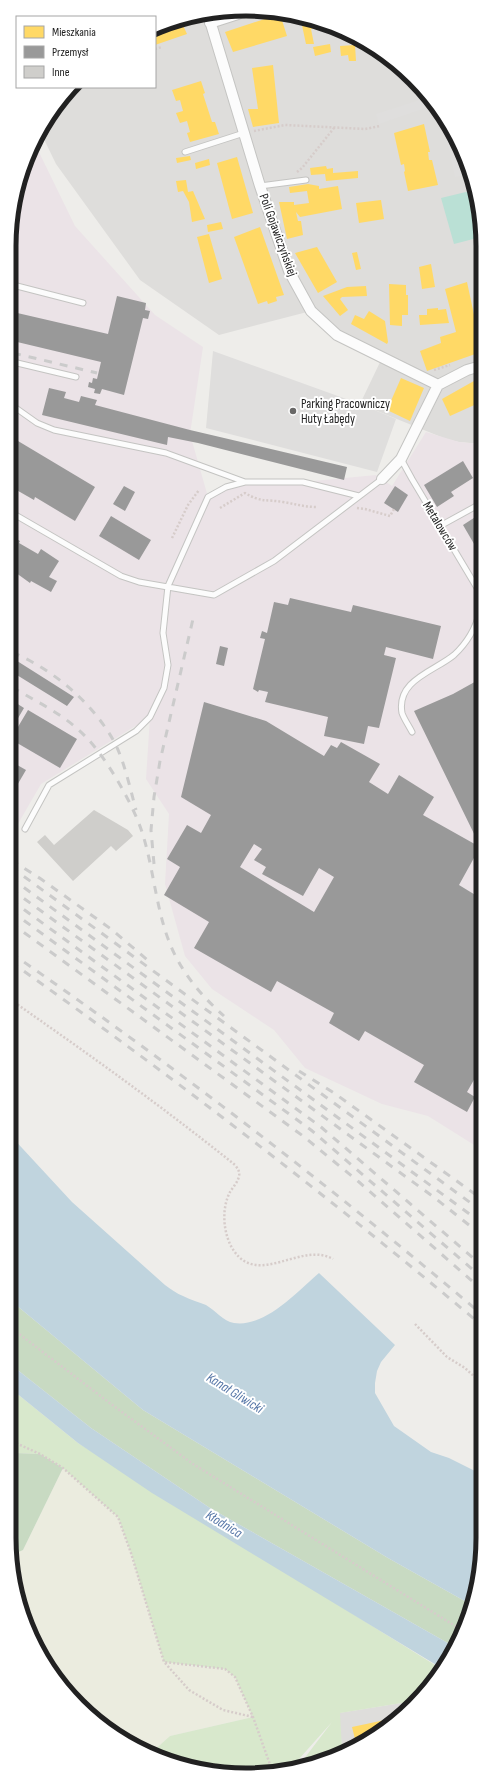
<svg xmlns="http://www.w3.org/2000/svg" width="492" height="1784" font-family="'Sofia Sans Condensed',sans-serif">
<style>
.residential{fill:#dedddb}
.industrial{fill:#ebe3e7}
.farmland{fill:#ebecdf}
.grass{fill:#d8e8cc}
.forest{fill:#c8dac2}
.pitch{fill:#bae0d5}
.parking{fill:#dfdedd}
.water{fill:#c0d4de}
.homes{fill:#ffd966}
.industry{fill:#999;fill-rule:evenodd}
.building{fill:#cfcecb}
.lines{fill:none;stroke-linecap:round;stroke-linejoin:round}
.lane-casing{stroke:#c4c4c2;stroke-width:7}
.street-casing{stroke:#c4c4c2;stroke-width:12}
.path{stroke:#d6ccca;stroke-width:2.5;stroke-dasharray:2 2;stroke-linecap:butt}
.lane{stroke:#fcfcfc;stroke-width:5}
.street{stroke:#fcfcfc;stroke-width:10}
.rail{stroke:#cbcbcb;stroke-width:3;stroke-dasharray:8 8;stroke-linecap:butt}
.poi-dot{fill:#696867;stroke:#fff;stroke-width:1.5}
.labels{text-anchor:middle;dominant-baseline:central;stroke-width:4;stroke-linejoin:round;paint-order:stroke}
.street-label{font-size:13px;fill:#212121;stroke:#fff}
.poi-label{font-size:13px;fill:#212121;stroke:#fff;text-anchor:start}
.water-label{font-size:14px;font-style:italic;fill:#5676a7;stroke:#fff}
.rim{fill:none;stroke:#212121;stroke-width:5}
</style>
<rect width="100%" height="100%" fill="#eeedea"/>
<path class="residential" d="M200 14H292L364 41 424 90 459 141 481 215V444L459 442 446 439 360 404 382 358 337 335 311 311 219 335 140 280 56 164 41 133 49 115 76 87H155V32Z
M414 1701 390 1726 342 1750 339 1713Z"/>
<path class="industrial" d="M36 146 75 226 155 315 203 347 190 434 208 497 245 482H303L376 475 392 486 426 432 459 442 481 444 479 1148 428 1116 382 1104 305 1068 274 1030 212 989 185 956 165 884 169 814 146 779 150 717 41 784 11 836 14 200Z"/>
<path class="farmland" d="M63 1468 118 1517 131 1553 190 1666 225 1669 235 1677 253 1717 170 1736 151 1753 141 1750 68 1694 27 1628 12 1555 23 1550Z"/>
<path class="grass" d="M10 1388 78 1443 443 1670 414 1701 340 1713 342 1750 308 1767 297 1768 332 1722 291 1768 230 1774 151 1753 170 1736 253 1717 235 1677 225 1669 164 1662 131 1553 118 1517 63 1468 40 1454 15 1453 9 1456Z"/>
<path class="forest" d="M10 1300 143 1410 388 1558 470 1604 453 1646 210 1508 91 1428 10 1364Z
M15 1453 40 1454 63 1468 23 1550 12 1555 9 1538V1456Z"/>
<path class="pitch" d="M470 191 481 230V237L454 244 441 198Z"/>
<path class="parking" d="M429 97 434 105 379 124 376 114Z
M450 129 456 137 465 175 455 177 445 130Z
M213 351 360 404 396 419 377 472 206 428Z"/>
<path class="water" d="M10 1135 72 1202 165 1285C171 1289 177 1294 183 1296 191 1300 199 1302 206 1305 216 1311 223 1321 234 1323 265 1328 298 1291 319 1273L395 1345 381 1362 377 1371 375 1383V1393L394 1426 431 1452 449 1458 479 1473 478 1584 470 1604 388 1558 143 1410 10 1300Z
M10 1364 91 1428 210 1508 453 1646 443 1669 152 1493 78 1443 10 1388Z"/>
<path class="homes" d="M280 14 287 36 233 52 225 32Z
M300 16 323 25 311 29 314 44H306Z
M181 21 187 34 155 45V32Z
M330 44 331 52 315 56 313 47Z
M355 45 356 61H349L348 55 341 56 340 46Z
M273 65 279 123 253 127 248 109H258L252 68Z
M201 81 205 93 203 94 212 122H215L219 134 190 142 187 133 190 132 187 121 180 123 176 113 183 111 180 100 176 101 172 90Z
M424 124 430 152H428L429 160H432L438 185 408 191 404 172 405 171 404 164 401 165 394 133Z
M190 156 191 160 177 163 176 158Z
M237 157 253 213 232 219 217 163Z
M209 159 210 165 196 169 195 163Z
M326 166 327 169 333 168V173L358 171V178L326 181 325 174 311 175 310 168Z
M186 180 188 192 193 191 205 219 192 222 189 202 183 191 178 192 176 181Z
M308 184 319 186V189L338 186 342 209 300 217 296 212 298 221H301L303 235 287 239 279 202H294V205L309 203 307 191 290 193 289 187Z
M381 200 384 219 359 223 356 203Z
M221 222 223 229 208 232 207 225Z
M260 227 284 295 276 297 277 301 268 304 267 301 258 304 234 237Z
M209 234 222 279 209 283 197 237Z
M317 247 337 282 318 293 295 253Z
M357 252 361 269 356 270 352 253Z
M431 264 435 287 422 289 419 267Z
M467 282 476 324 481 323V347L479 348 481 352 427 371 420 351 441 343 440 337 456 332 445 289Z
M389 284 406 285V295H408V315H402V326L390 325Z
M366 286 367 296 342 297 340 299 348 310 340 316 323 296 347 287Z
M438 308V310L446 309 449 323 420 325 419 315H427V309Z
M369 311 385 321 388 342 387 344 351 324 355 315 364 319Z
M481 377V396L478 397 481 402 450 416 442 399Z
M401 378 424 388 410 421 387 410Z
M399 1717 390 1726 356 1743 352 1727Z"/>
<path class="industry" d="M117 296 146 303 145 310 150 311 148 319 143 318 124 395 102 389 100 394 94 393 95 389 88 387 89 382 92 383 93 378 97 379 101 362 13 341V312L108 334Z
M49 388 66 392 64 398 79 402 81 396 97 400 95 405 190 430 347 467 344 480 198 443 168 437 167 445 42 415Z
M13 438 95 487 75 521 35 497 34 500 13 488Z
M463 461 473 478 451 492 454 496 437 507 424 485Z
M124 486 135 492 125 511 113 504Z
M395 486 408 495 398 512 384 503Z
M480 514V563L474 552 477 549 463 525Z
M111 516 151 540 139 560 99 536Z
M13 537 20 541 19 543 38 554 41 549 59 561 49 577 57 581 51 592 31 581 30 583 12 570Z
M290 598 351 612 353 605 441 626 433 659 386 647 384 655 396 658 379 728 368 726 364 744 324 736 328 717 265 702 268 692 259 690 258 692 253 689 265 639 260 638 262 631 267 633 274 602 288 605Z
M220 646 228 648 224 666 216 664Z
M14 659 74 697 67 706 12 672V662Z
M480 679V846L414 711 453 694Z
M13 701 24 708 14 725 12 724Z
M204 702 266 721 324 756 331 745 337 748 341 742 380 764 369 782 388 794 399 775 434 797 423 815 480 847 459 885 477 896 475 900 480 903 479 1071 467 1092 475 1097 467 1112 414 1082 424 1065 365 1031 359 1041 329 1023 334 1013 277 981 271 992 194 948 209 922 164 895 180 867 167 859 187 825 201 833 211 815 181 797ZM254 844 262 849 254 860 266 867 262 874 303 896 319 868 334 877 314 912 240 867Z
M28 710 77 739 60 768 12 740V737Z
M12 762 26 770 12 794Z"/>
<path class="building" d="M94 810 128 830 133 836 116 851 111 846 73 881 37 842 45 835 54 845Z"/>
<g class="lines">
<g class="lane-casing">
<path id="lane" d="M185 152 244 133
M260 186 306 180
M13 285 83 303
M13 362 76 377
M13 406 37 423 54 430 166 453 245 482
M401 459 412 479 480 593
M12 513 121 576 139 582 214 595 274 561 382 479
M440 526 480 504
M412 732C409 726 404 719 402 713 396 680 435 671 454 655 467 643 476 627 480 611
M25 829 49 785 136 731 150 717 164 688 168 665 163 633 168 586 208 497 226 487 245 482H303L359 496"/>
</g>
<g class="street-casing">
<path id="street" d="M208 14 260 186 289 271 311 311 337 335 438 385
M210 23 238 14
M382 479 401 459 438 385 467 370 481 366"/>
</g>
<path class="path" d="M155 49 162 47
M254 131 285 125 365 129 380 126
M297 172 302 168 334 128
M434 370 450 365
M220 508 245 493C262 503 266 499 283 502 295 504 305 507 317 507
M357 508 365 509 390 516 394 509
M172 538 188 505 199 490
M11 1000C87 1053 163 1107 235 1165 238 1169 240 1172 239 1176 238 1182 233 1187 230 1192 221 1209 223 1235 234 1251 259 1287 301 1241 333 1259
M415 1324 447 1357 465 1368 479 1381
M10 1327 111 1404 193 1464 460 1629
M9 1440 40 1454 63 1468 118 1517 131 1553 164 1662 225 1669 235 1677 253 1717 272 1770
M165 1663 189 1690 223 1710 253 1717"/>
<use href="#lane" class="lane"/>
<use href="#street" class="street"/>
<path class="rail" d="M13 353 97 373
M12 652C55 671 92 702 115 743 125 764 130 788 136 810
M12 687C37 702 65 715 85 736 106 757 133 804 142 832 155 872 156 917 175 955 187 979 204 998 224 1016
M11 860 41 879 111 929 151 963
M154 864 151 830 154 797 160 761 193 619
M11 867 479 1209
M11 878 479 1221
M11 889 435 1198 479 1233
M11 900 321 1127 479 1263
M11 911 311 1130 479 1275
M11 923 303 1136 359 1182 479 1287
M11 953C173 1065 329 1185 479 1312
M11 962C172 1076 328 1196 479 1323
M299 1071 334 1093 479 1197"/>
</g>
<circle class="poi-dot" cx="293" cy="411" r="4"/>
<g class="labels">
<g class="street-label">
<text transform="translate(278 235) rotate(70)">Poli Gojawiczyńskiej</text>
<text transform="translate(440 526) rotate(59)">Metalowców</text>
</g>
<g class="poi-label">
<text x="301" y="404">Parking Pracowniczy<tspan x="301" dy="15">Huty Łabędy</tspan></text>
</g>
<g class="water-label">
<text transform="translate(235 1393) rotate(32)">Kanał Gliwicki</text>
<text transform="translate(224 1524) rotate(31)">Kłodnica</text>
</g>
</g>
<path d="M0 0H492V1784H0ZM246 16H246A230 230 0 0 1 476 246V1538A230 230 0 0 1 246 1768H246A230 230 0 0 1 16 1538V246A230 230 0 0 1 246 16Z" fill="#fff" fill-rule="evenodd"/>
<path class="rim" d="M246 16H246A230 230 0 0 1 476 246V1538A230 230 0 0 1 246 1768H246A230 230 0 0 1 16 1538V246A230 230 0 0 1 246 16Z"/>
<rect x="16" y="16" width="140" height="72" fill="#ffffff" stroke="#a6a6a6"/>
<rect x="24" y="26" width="20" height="12" fill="#ffd966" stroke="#a6a6a6"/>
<text x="52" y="36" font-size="12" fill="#212121">Mieszkania</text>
<rect x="24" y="46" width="20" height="12" fill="#999999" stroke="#a6a6a6"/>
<text x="52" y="56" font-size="12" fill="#212121">Przemysł</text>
<rect x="24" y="66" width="20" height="12" fill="#cfcecb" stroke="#a6a6a6"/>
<text x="52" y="76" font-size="12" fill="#212121">Inne</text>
</svg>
